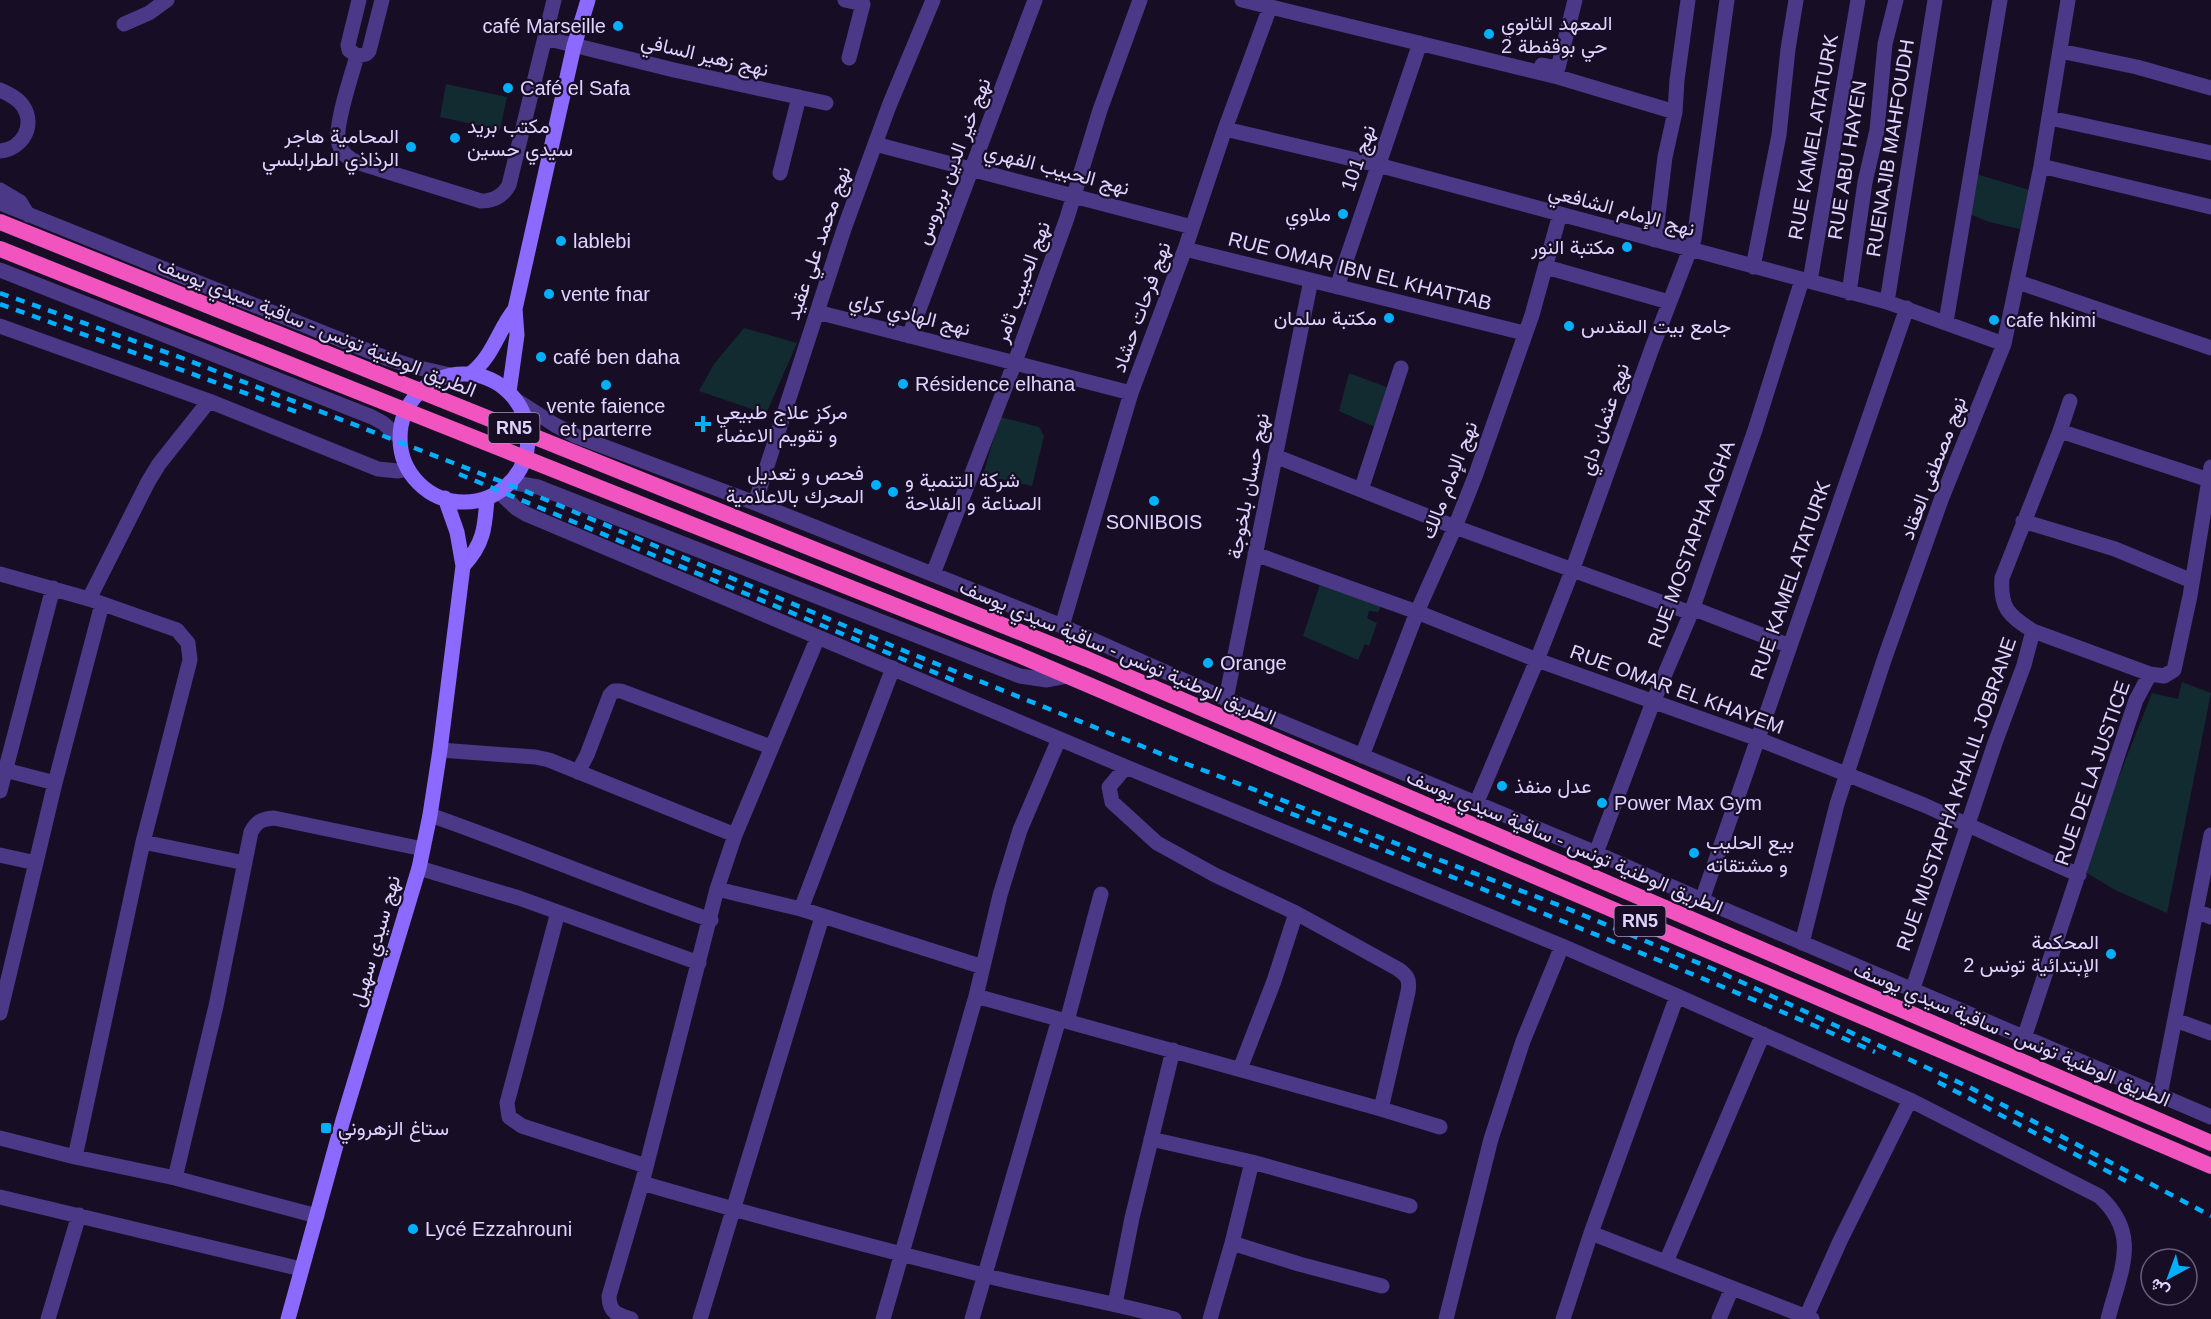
<svg xmlns="http://www.w3.org/2000/svg" width="2211" height="1319" font-family="Arial,Vazirmatn,sans-serif">
<style>
.green{fill:#112b30}
.lines{fill:none;stroke-linecap:round;stroke-linejoin:round}
.minor{stroke:#4b3886;stroke-width:15}
.secondary{stroke:#8d6aff;stroke-width:15}
.trunk{stroke:#f154be;stroke-width:16}
.rail{stroke:#00b0fe;stroke-width:4.5;stroke-dasharray:9 8;stroke-linecap:butt}
.poi-dot{fill:#00b0fe;stroke:#170e26;stroke-width:2}
.labels{text-anchor:middle;dominant-baseline:central;stroke-width:4.5;stroke-linejoin:round;paint-order:stroke}
.shield{fill:#170e26;stroke:#a498be;stroke-width:1.5}
.shield-label{font-size:18px;font-weight:bold;fill:#e1d3ff}
.poi-label{font-size:20px;fill:#e1d3ff;stroke:#170e26;text-anchor:start}
.street-label{font-size:20px;fill:#e1d3ff;stroke:#170e26}
</style>
<rect width="100%" height="100%" fill="#170e26"/>
<path class="green" d="M446 84 507 97 500 130 440 117Z
M1973 173 2029 190 2020 229 1989 222 1967 213Z
M744 328 797 343 766 414 699 391 714 364Z
M1349 373 1389 388 1377 428 1339 411Z
M1000 417 1039 427 1044 436 1032 486 983 475Z
M1321 581 1381 606 1378 612 1369 611 1367 618 1377 623 1369 646 1365 644 1358 660 1303 636Z
M2182 682 2211 693 2167 913 2115 890 2082 870 2152 693 2178 699Z"/>
<g class="lines">
<path class="minor" d="M359 0 348 45 349 50 357 56 366 54 369 51 382 0
M845 0 863 4 849 58
M1242 0 1558 77 1675 112
M124 24 149 13 167 0
M545 38 674 70 826 103
M2060 51 2137 67 2211 88
M357 56C352 74 333 129 339 144 342 154 350 160 359 163L481 201C494 201 503 196 509 185L554 0
M1542 65 1558 68 1575 0
M0 90C8 94 18 98 23 106 36 126 22 149 0 151
M2050 118 2211 153
M1225 129 1378 165 1887 302 2004 344
M875 144 1192 227
M2041 166 2211 207
M780 173 799 97
M0 190 20 202 28 215
M0 203 386 358 411 366 450 375
M1655 240 1665 157 1675 112 1677 80 1688 0
M1185 249 1524 333
M1546 267 1669 302
M1753 267 1779 135 1788 49 1796 0
M0 270 372 417 383 423 400 438
M1810 281 1858 0
M2018 282 2211 348
M1337 287 1420 43
M1849 293 1865 182 1877 130 1885 44 1896 0
M1887 302 1935 0
M817 312 1131 393
M1946 322 2000 0
M0 326 209 401 378 469 398 471 408 469
M909 336 1035 0
M516 400 555 425 576 436 755 503 1062 626 1226 699 1596 853 1702 900 2211 1117
M2060 431 2070 401
M1275 456 1455 527 1691 613
M510 482 538 487 1020 676 1047 680 1068 676
M1361 490 1401 368
M499 492 516 508 526 514 1126 767 1562 946 1677 996 1910 1100 2099 1196C2142 1235 2120 1271 2108 1319
M755 503 844 229 889 106 933 0
M2023 521 2115 549 2192 581
M1255 554 1417 612 1537 660 1758 739 1924 805 2079 875
M0 574 89 599 177 630 188 643 190 660 143 842 75 1157
M933 574 1015 362 1067 218 1100 110 1140 0
M89 599 148 482 159 464 209 401
M1692 608 1790 646
M1062 626 1131 393 1185 249 1225 129 1270 7
M2033 631 2150 674
M1226 699 1311 280
M440 750 535 757 549 760 735 835
M1362 756 1417 612 1455 527 1476 474 1532 315 1560 214
M1126 767 1109 787 1112 802 1157 843 1215 875 1296 913 1398 969C1408 976 1410 980 1408 992L1381 1109
M5 770 55 783
M578 772 587 755 610 695 614 691H621L771 747
M0 791 53 588
M1476 804 1537 660 1572 571 1652 348 1694 239 1727 0
M430 815C524 848 616 887 711 920
M143 842 245 863
M1596 853 1653 702 1691 613 1755 430 1802 280
M0 855 36 863
M419 868 519 898 699 963
M717 889 801 909 983 967
M1702 900 1907 308
M801 909 893 668
M2197 911 2211 917
M558 912 507 1103 509 1117 522 1126 646 1166
M1802 943 1837 804 1884 660 1941 500 2004 344 2041 166 2068 0
M1912 991 1995 743 2024 665 2033 631C2008 615 2000 608 2002 578L2060 431 2209 480
M976 996 1381 1109 1440 1127
M0 1013 55 783 102 604
M2175 1020 2211 1033
M1067 1021 1101 894
M2024 1038 2136 700 2150 674 2164 676 2174 670 2190 596 2211 467
M1240 1069 1274 981 1296 913
M2160 1095 2211 835
M0 1138 75 1157 175 1178 317 1216
M1151 1139 1252 1162 1410 1206
M175 1178 216 1006 251 832C257 821 262 819 274 818L423 849
M642 1183C755 1216 869 1246 983 1275 1046 1291 1111 1302 1174 1319
M0 1197 301 1269
M1591 1233 1812 1319
M1232 1243 1299 1264 1382 1286
M1666 1262 1763 1034
M1115 1304 1132 1218 1173 1050
M1806 1317 1840 1241 1910 1100
M48 1319 79 1215
M631 1319C617 1315 609 1312 609 1296L642 1183 717 889 735 835 818 637
M700 1319 822 917
M883 1319 976 996 1000 895 1020 830 1059 739
M972 1319 1059 1019
M1210 1319 1232 1243 1252 1162
M1446 1319 1491 1139 1523 1041 1562 946
M1563 1319 1591 1233 1677 996
M1719 1319 1732 1288"/>
<path class="secondary" d="M470 374C493 357 498 330 515 309
M400 438a64 64 0 1 1 128 0a64 64 0 1 1-128 0Z
M509 392 517 335 515 309 574 46 588 0
M463 566C484 544 485 527 487 498
M288 1319 343 1120 419 868 430 815 440 750 463 566 457 532 445 498"/>
<path class="trunk" d="M0 222 1087 659 2211 1143
M0 249 1019 655 2211 1166"/>
<path class="rail" d="M0 293 182 358 518 488 907 652 1179 761 1561 906 1713 969 1969 1087 2211 1216
M0 304 297 412
M459 474 960 683
M1259 801C1466 882 1672 963 1875 1052
M1938 1082 2126 1181"/>
</g>
<g class="poi-dot">
<circle cx="618" cy="26" r="6"/>
<circle cx="1489" cy="34" r="6"/>
<circle cx="508" cy="88" r="6"/>
<circle cx="455" cy="138" r="6"/>
<circle cx="411" cy="147" r="6"/>
<circle cx="1343" cy="214" r="6"/>
<circle cx="561" cy="241" r="6"/>
<circle cx="1627" cy="247" r="6"/>
<circle cx="549" cy="294" r="6"/>
<circle cx="1389" cy="318" r="6"/>
<circle cx="1994" cy="320" r="6"/>
<circle cx="1569" cy="326" r="6"/>
<circle cx="541" cy="357" r="6"/>
<circle cx="903" cy="384" r="6"/>
<circle cx="606" cy="385" r="6"/>
<path d="M700 415h6v6h6v6h-6v6h-6v-6h-6v-6h6z"/>
<circle cx="876" cy="485" r="6"/>
<circle cx="893" cy="492" r="6"/>
<circle cx="1154" cy="501" r="6"/>
<circle cx="1208" cy="663" r="6"/>
<circle cx="1502" cy="786" r="6"/>
<circle cx="1602" cy="803" r="6"/>
<circle cx="1694" cy="853" r="6"/>
<circle cx="2111" cy="954" r="6"/>
<rect x="320" y="1122" width="12" height="12" rx="3"/>
<circle cx="413" cy="1229" r="6"/>
</g>
<g class="labels">
<g class="shield">
<rect x="488.5" y="413" width="51" height="30" rx="4.5"/>
<rect x="1614.5" y="906" width="51" height="30" rx="4.5"/>
</g>
<g class="shield-label">
<text x="514" y="428">RN5</text>
<text x="1640" y="921">RN5</text>
</g>
<g class="poi-label">
<text x="1501" y="23">المعهد الثانوي<tspan x="1501" dy="23">حي بوقفطة 2</tspan></text>
<text x="606" y="26" text-anchor="end">café Marseille</text>
<text x="520" y="88">Café el Safa</text>
<text x="467" y="126">مكتب بريد<tspan x="467" dy="23">سيدي حسين</tspan></text>
<text x="399" y="136" text-anchor="end">المحامية هاجر<tspan x="399" dy="23">الرذاذي الطرابلسي</tspan></text>
<text x="1331" y="214" text-anchor="end">ملاوي</text>
<text x="573" y="241">lablebi</text>
<text x="1615" y="247" text-anchor="end">مكتبة النور</text>
<text x="561" y="294">vente fnar</text>
<text x="1377" y="318" text-anchor="end">مكتبة سلمان</text>
<text x="2006" y="320">cafe hkimi</text>
<text x="1581" y="326">جامع بيت المقدس</text>
<text x="553" y="357">café ben daha</text>
<text x="915" y="384">Résidence elhana</text>
<text x="606" y="406" text-anchor="middle">vente faience<tspan x="606" dy="23">et parterre</tspan></text>
<text x="716" y="412">مركز علاج طبيعي<tspan x="716" dy="23">و تقويم الاعضاء</tspan></text>
<text x="864" y="473" text-anchor="end">فحص و تعديل<tspan x="864" dy="23">المحرك بالاعلامية</tspan></text>
<text x="905" y="480">شركة التنمية و<tspan x="905" dy="23">الصناعة و الفلاحة</tspan></text>
<text x="1154" y="522" text-anchor="middle">SONIBOIS</text>
<text x="1220" y="663">Orange</text>
<text x="1514" y="786">عدل منفذ</text>
<text x="1614" y="803">Power Max Gym</text>
<text x="1706" y="842">بيع الحليب<tspan x="1706" dy="23">و مشتقاته</tspan></text>
<text x="2099" y="942" text-anchor="end">المحكمة<tspan x="2099" dy="23">الإبتدائية تونس 2</tspan></text>
<text x="338" y="1128">ستاغ الزهروني</text>
<text x="425" y="1229">Lycé Ezzahrouni</text>
</g>
<g class="street-label">
<text transform="translate(705 55) rotate(13)">نهج زهير السافي</text>
<text transform="translate(1813 137) rotate(-80)">RUE KAMEL ATATURK</text>
<text transform="translate(1890 148) rotate(-81)">RUENAJIB MAHFOUDH</text>
<text transform="translate(1358 158) rotate(-71)">نهج 101</text>
<text transform="translate(1847 160) rotate(-81)">RUE ABU HAYEN</text>
<text transform="translate(953 161) rotate(-69)">نهج خير الدين بربروس</text>
<text transform="translate(1057 169) rotate(15)">نهج الحبيب الفهري</text>
<text transform="translate(1622 210) rotate(15)">نهج الإمام الشافعي</text>
<text transform="translate(818 243) rotate(-71)">نهج محمد علي عقيد</text>
<text transform="translate(1360 271) rotate(14)">RUE OMAR IBN EL KHATTAB</text>
<text transform="translate(1022 282) rotate(-70)">نهج الحبيب ثامر</text>
<text transform="translate(1141 307) rotate(-70)">نهج فرحات حشاد</text>
<text transform="translate(910 314) rotate(14)">نهج الهادي كراي</text>
<text transform="translate(317 327) rotate(22)">الطريق الوطنية تونس - ساقية سيدي يوسف</text>
<text transform="translate(1604 419) rotate(-71)">نهج عثمان داي</text>
<text transform="translate(1933 468) rotate(-69)">نهج مصطفى العقاد</text>
<text transform="translate(1449 480) rotate(-69)">نهج الإمام مالك</text>
<text transform="translate(1248 486) rotate(-79)">نهج حسان بلخوجة</text>
<text transform="translate(1691 544) rotate(-70)">RUE MOSTAPHA AGHA</text>
<text transform="translate(1790 580) rotate(-71)">RUE KAMEL ATATURK</text>
<text transform="translate(1118 652) rotate(23)">الطريق الوطنية تونس - ساقية سيدي يوسف</text>
<text transform="translate(1677 689) rotate(20)">RUE OMAR EL KHAYEM</text>
<text transform="translate(2092 773) rotate(-71)">RUE DE LA JUSTICE</text>
<text transform="translate(1956 794) rotate(-71)">RUE MUSTAPHA KHALIL JOBRANE</text>
<text transform="translate(1565 842) rotate(23)">الطريق الوطنية تونس - ساقية سيدي يوسف</text>
<text transform="translate(375 941) rotate(-74)">نهج سيدي سهيل</text>
<text transform="translate(2012 1034) rotate(23)">الطريق الوطنية تونس - ساقية سيدي يوسف</text>
</g>
</g>
<g transform="translate(2169 1277) rotate(221)"><circle r="28" fill="#170e26" stroke="#685d7d" stroke-width="1.5"/>
<path d="M0-4.5L10 22L0 15L-10 22Z" fill="#00b0fe"/>
<text y="-9" font-size="16" font-weight="bold" text-anchor="middle" fill="#e1d3ff">ش</text>
</g>
</svg>
